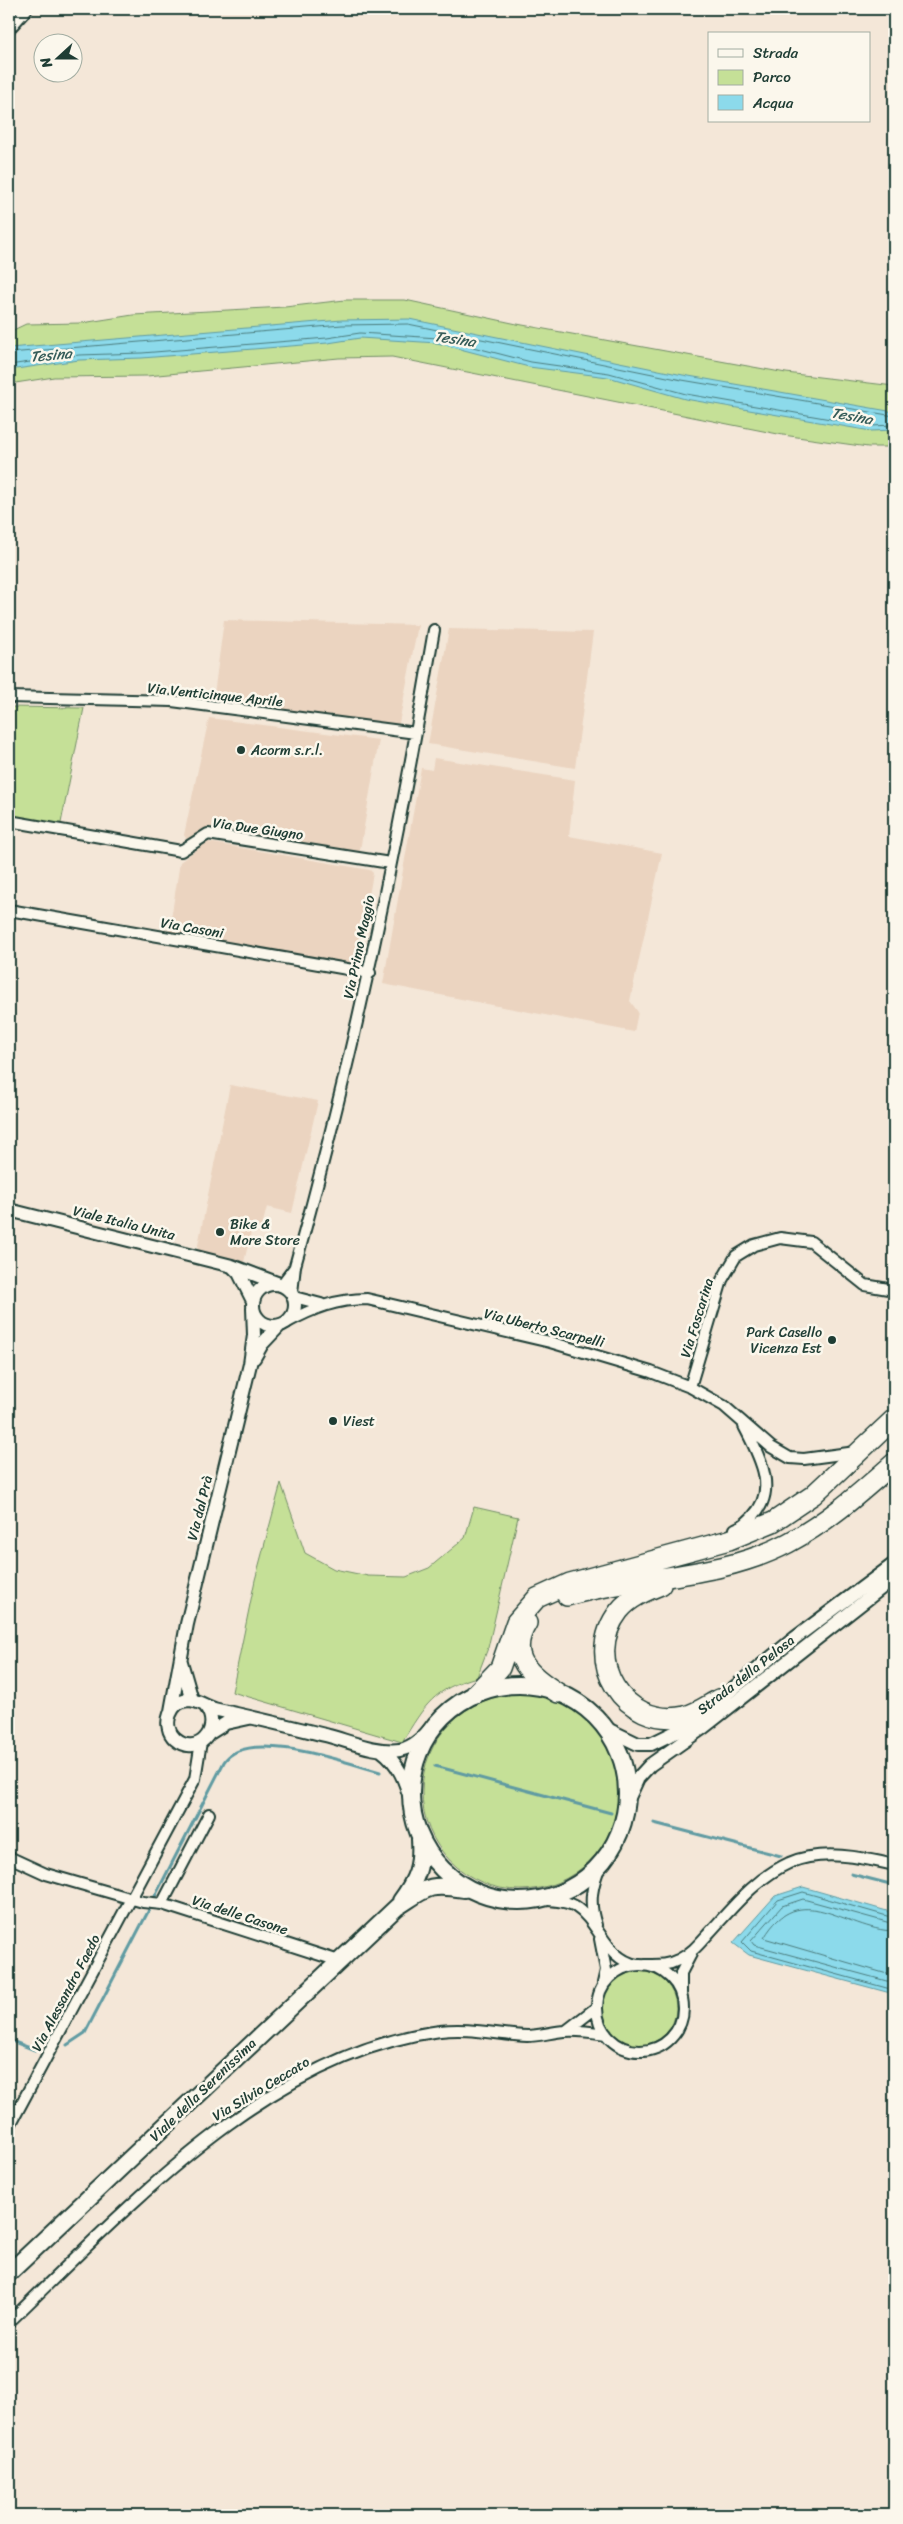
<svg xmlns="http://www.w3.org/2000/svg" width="903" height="2524" font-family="Sriracha,sans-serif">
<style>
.built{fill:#ebd4c0}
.green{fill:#c5e097;stroke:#728e66}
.water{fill:#8cdaeb;stroke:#609ba2}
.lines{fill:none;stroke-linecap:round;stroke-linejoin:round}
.shore{stroke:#4b7c7d;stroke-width:1}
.stream{stroke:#609ba2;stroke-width:3}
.minor-casing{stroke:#1f3d34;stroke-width:14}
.tertiary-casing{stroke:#1f3d34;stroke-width:16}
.primary-casing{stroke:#1f3d34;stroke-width:20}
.trunk-casing{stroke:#1f3d34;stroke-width:20}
.motorway-casing{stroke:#1f3d34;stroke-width:22}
.minor{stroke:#fbf7ec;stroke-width:10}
.tertiary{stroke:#fbf7ec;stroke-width:12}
.primary{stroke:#fbf7ec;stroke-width:16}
.trunk{stroke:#fbf7ec;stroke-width:16}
.motorway{stroke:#fbf7ec;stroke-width:19}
.poi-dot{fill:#1f3d34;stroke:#fbf7ec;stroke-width:2}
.labels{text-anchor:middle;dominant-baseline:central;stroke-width:5;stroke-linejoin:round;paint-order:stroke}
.street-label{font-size:14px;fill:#1f3d34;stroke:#fbf7ec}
.poi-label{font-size:14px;fill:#1f3d34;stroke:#fbf7ec;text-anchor:start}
.water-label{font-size:15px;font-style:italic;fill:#355c59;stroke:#fbf7ec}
</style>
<rect width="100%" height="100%" fill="#f4e7d8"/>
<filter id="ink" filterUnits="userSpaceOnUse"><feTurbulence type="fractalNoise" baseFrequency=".02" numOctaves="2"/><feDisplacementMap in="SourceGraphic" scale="10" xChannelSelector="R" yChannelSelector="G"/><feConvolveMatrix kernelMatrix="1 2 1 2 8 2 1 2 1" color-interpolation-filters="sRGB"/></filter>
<g filter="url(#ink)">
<path class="built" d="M224 620 418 625 398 728 213 702Z
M449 629 593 632 575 768 428 744Z
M209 718 379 740 359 856 202 830 188 842 184 835Z
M434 758 575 780 569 836 662 853 630 1001 638 1012 634 1032 383 984 421 768 432 770Z
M207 842 370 870 373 873 356 969 168 938 180 862Z
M230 1085 318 1101 292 1213 267 1207 261 1230 252 1228 244 1262 230 1261 197 1250Z"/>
<path class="green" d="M345 300H405L517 324 786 373 894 386V447H868L783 435 392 357 339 358 147 376 54 377 9 384V332L26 324 82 323 133 315 285 307Z
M9 707 84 708 60 828 9 819Z
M281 1483 305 1553 334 1569 368 1576 406 1577 429 1568 465 1538 474 1507 518 1517 488 1648 477 1677C433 1689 425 1705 402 1742L232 1692 255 1580Z
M422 1792a98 98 0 1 1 196 0a98 98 0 1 1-196 0Z
M602 2008a37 37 0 1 1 74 0a37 37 0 1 1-74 0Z"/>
<path class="water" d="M409 319 683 375 894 412V430L871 431 685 399 608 377 529 367 437 343 360 338 328 343 142 358 79 360 9 370V348L342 320Z
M803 1887 894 1913V1994L749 1955 733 1943 775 1896Z"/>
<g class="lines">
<path class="shore" d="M9 353 342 325 408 324 682 380 894 416
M9 365 79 355 142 353 327 338 360 333 438 338 531 362 609 373 686 394 871 426 894 425
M894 1918 803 1892 778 1900 742 1942 751 1951 894 1990
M894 1924 803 1899 782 1906 751 1941 754 1945 894 1983
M894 1931C844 1930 800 1877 764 1938L894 1976"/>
<path class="stream" d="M435 1766 611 1813
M654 1823 781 1856
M851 1874 894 1885
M153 1900 224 1762C247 1727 347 1763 380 1772
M9 2040 35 2050
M67 2045 85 2033 151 1906"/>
<g class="minor-casing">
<path id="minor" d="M9 29 27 9
M9 697 172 701 416 733
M9 821 181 851 208 834 390 863
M9 910 370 973
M282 1284 295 1267
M292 1293 295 1266C354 1057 398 844 434 630
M294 1297 321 1304
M286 1323C313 1308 337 1299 367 1299L550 1342 651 1372 690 1387 724 1406 771 1447 790 1458 804 1459 856 1452
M690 1387 722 1280 736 1256 754 1245 780 1238 811 1242 865 1285 894 1290
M735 1529C743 1526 747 1522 753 1516 779 1489 758 1454 744 1426
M9 1857 46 1874 143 1902 162 1904 339 1961
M537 1899C549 1900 565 1900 575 1906 600 1922 605 1959 637 1965
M162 1904 209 1814
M596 1925C588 1902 592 1885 601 1863
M600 1939 606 1970 603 1983
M645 1965C656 1965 667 1966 678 1960 691 1954 700 1943 709 1933 733 1907 756 1878 789 1863 822 1849 861 1857 894 1865
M597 2008a43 43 0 1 1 86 0a43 43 0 1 1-86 0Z
M681 1994V1973L691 1954
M566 2031 597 2007
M9 2127 195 1779 201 1742
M9 2322C128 2208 268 2053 440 2031 470 2027 498 2035 527 2036 539 2036 552 2032 565 2031 579 2030 592 2032 606 2034"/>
</g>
<g class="tertiary-casing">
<path id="tertiary" d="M9 1210 232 1266 277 1283
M232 1266 239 1273 253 1301
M253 1305a21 21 0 1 1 42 0a21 21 0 1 1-42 0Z
M254 1358 262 1344 280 1325
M181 1662 192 1700
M206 1707C223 1730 196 1758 175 1739 161 1726 170 1700 190 1700 200 1701 208 1708 218 1710 256 1718 292 1727 329 1736 351 1742 377 1753 400 1750 414 1747 424 1736 433 1726
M171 1711 187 1624 250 1364 254 1335 253 1308
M605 1728 638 1744H651L686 1727 795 1638 894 1564
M210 1733 226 1723 249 1718
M381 1750C399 1763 406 1782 411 1802
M626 1804 638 1778 650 1765 704 1727 894 1578"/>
</g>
<g class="primary-casing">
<path id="primary" d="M411 1793a108 108 0 1 1 216 0a108 108 0 1 1-216 0Z
M401 1901C417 1879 422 1866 420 1839
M9 2273 397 1907C427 1888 427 1883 464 1889"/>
</g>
<g class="trunk-casing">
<path id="trunk" d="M890 1581 894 1579"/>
</g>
<g class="motorway-casing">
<path id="motorway" d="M661 1585C646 1591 629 1598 619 1611 581 1660 624 1729 685 1716 697 1713 708 1705 719 1699
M567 1596C640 1575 720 1579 788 1543 828 1522 861 1492 894 1463
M527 1623C506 1657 531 1676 558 1693
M476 1693 500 1668 516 1622 537 1598 570 1583 729 1540 773 1522 813 1495 894 1419"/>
</g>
<use href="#minor" class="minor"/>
<use href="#tertiary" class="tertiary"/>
<use href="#primary" class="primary"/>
<use href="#trunk" class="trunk"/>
<use href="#motorway" class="motorway"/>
</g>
</g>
<g class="poi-dot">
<circle cx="241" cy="750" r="5"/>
<circle cx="220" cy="1232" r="5"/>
<circle cx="832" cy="1340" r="5"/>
<circle cx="333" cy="1421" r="5"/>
</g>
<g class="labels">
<g class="street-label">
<text transform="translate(215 695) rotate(6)">Via Venticinque Aprile</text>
<text transform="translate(258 829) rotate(8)">Via Due Giugno</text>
<text transform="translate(192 928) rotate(10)">Via Casoni</text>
<text transform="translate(359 947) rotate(-78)">Via Primo Maggio</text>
<text transform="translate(124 1223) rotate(14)">Viale Italia Unita</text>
<text transform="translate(697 1318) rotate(-73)">Via Foscarina</text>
<text transform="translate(544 1328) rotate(14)">Via Uberto Scarpelli</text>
<text transform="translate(200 1508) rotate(-76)">Via dal Prà</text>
<text transform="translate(746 1675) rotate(-38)">Strada della Pelosa</text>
<text transform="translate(240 1915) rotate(18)">Via delle Casone</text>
<text transform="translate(66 1993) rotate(-62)">Via Alessandro Faedo</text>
<text transform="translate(261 2089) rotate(-31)">Via Silvio Ceccato</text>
<text transform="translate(203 2090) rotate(-44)">Viale della Serenissima</text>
</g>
<g class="poi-label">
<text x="251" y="750">Acorm s.r.l.</text>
<text x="230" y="1224">Bike &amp;<tspan x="230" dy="16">More Store</tspan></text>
<text x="822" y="1332" text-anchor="end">Park Casello<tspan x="822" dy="16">Vicenza Est</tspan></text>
<text x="343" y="1421">Viest</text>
</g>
<g class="water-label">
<text transform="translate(455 339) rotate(8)">Tesina</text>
<text transform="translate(51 355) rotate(-5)">Tesina</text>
<text transform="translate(852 416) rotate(10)">Tesina</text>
</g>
</g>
<rect width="903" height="2524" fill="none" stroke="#fbf7ec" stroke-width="30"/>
<rect x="15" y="15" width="873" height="2494" fill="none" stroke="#1f3d34" stroke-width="2" filter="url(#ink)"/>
<rect x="708" y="32" width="162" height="90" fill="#fbf7ec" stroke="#a3ada2"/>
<rect x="718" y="49" width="25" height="8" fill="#fbf7ec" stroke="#a3ada2"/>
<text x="753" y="58" font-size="15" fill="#1f3d34">Strada</text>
<rect x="718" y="70" width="25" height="15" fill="#c5e097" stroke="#a3ada2"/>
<text x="753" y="82" font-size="15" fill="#1f3d34">Parco</text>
<rect x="718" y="95" width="25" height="15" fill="#8cdaeb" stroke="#a3ada2"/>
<text x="753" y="108" font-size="15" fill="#1f3d34">Acqua</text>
<g transform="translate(58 58) rotate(249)"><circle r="24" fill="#fbf7ec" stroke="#a3ada2"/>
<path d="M0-4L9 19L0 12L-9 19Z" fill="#1f3d34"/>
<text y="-8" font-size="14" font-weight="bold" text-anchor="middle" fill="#1f3d34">N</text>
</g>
</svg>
